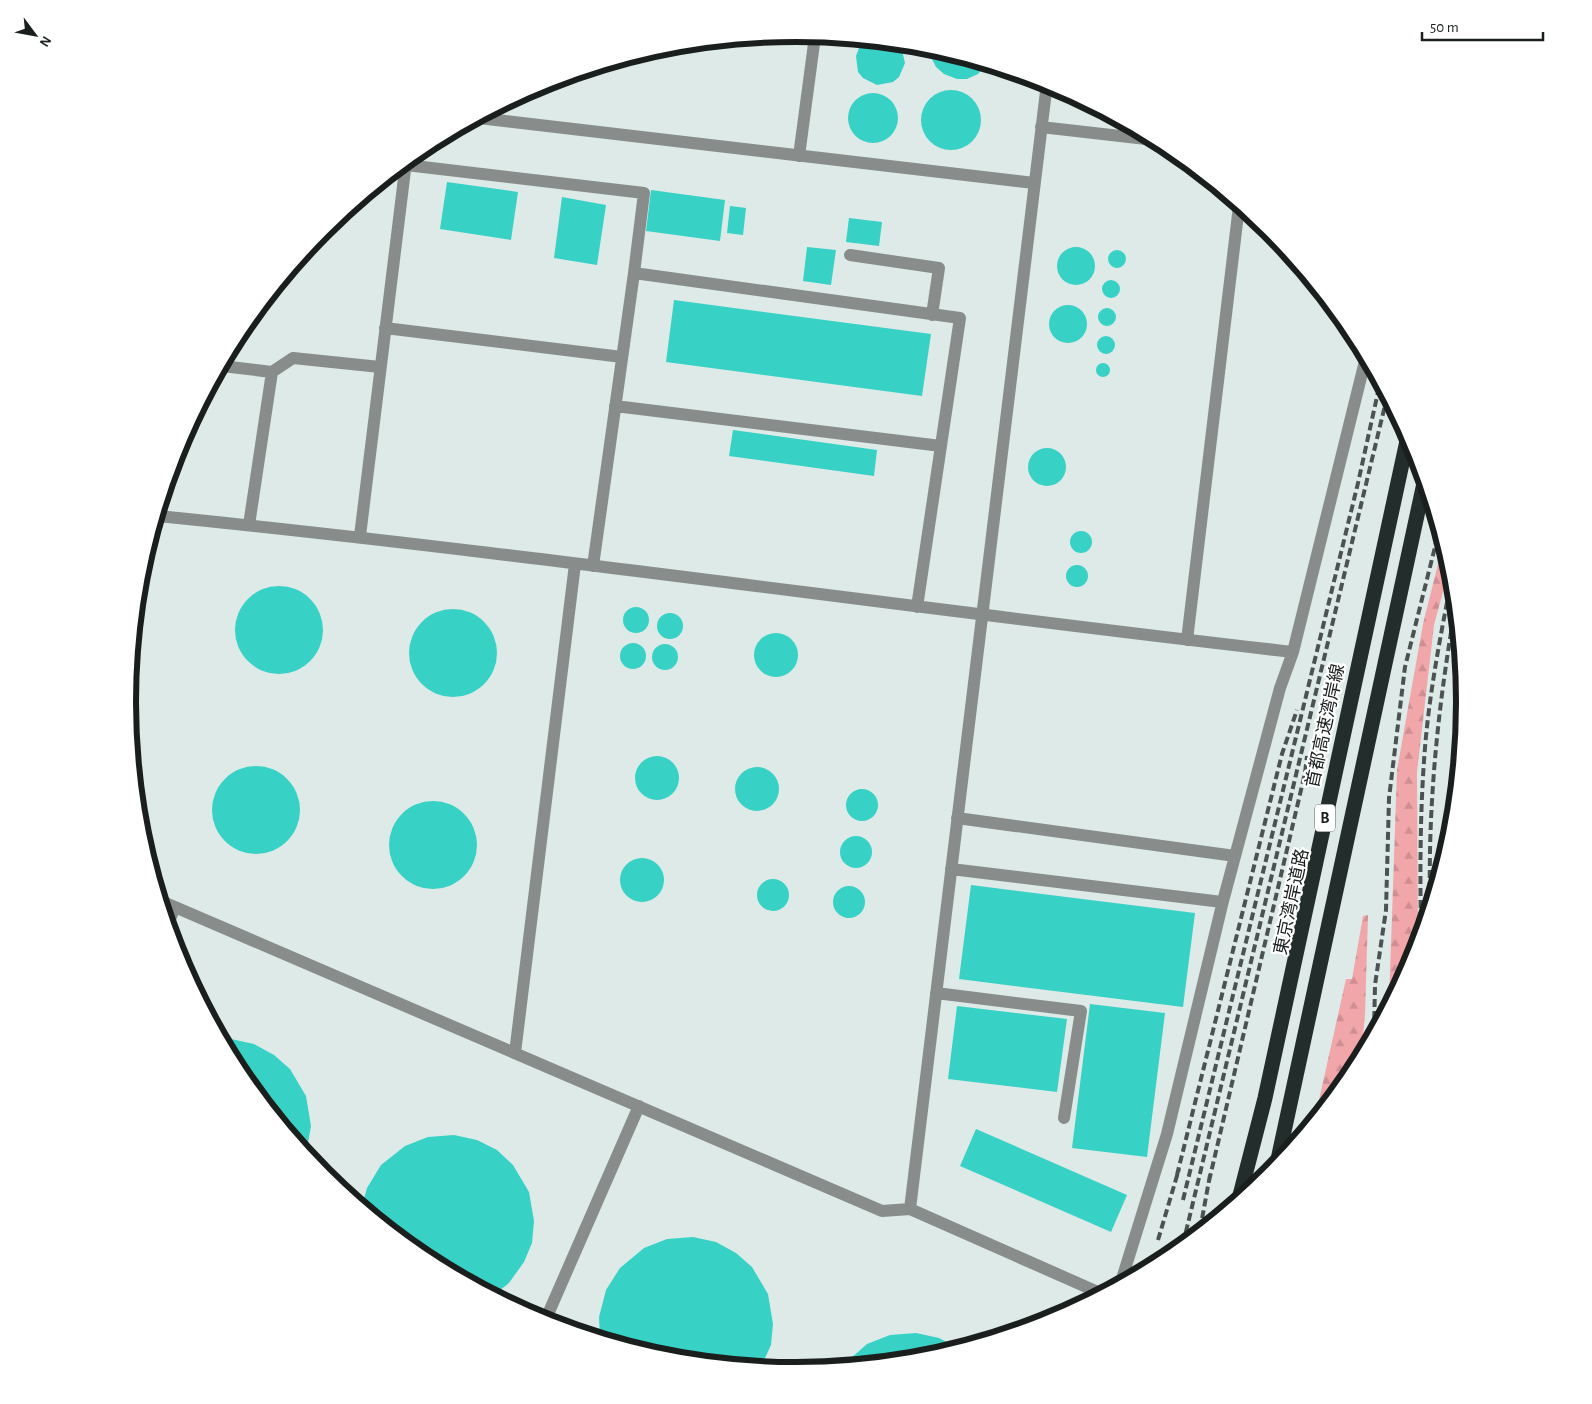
<svg xmlns="http://www.w3.org/2000/svg" width="1592" height="1404" font-family="'Alegreya Sans','Noto Sans JP',sans-serif">
<style>
.forest{fill:url(#forest-firs)}
.building{fill:#38d1c6}
.lines{fill:none;stroke-linecap:round;stroke-linejoin:round}
.minor{stroke:#888d8c;stroke-width:12}
.highway{stroke:#232d2c;stroke-width:15}
.rail{stroke:#4b5251;stroke-width:4;stroke-dasharray:8 4;stroke-linecap:butt}
.labels{text-anchor:middle;dominant-baseline:central;stroke-width:4.5;stroke-linejoin:round;paint-order:stroke}
.shield{fill:#fff;stroke:#5f6262;stroke-width:1}
.shield-label{font-size:16px;font-weight:bold;fill:#1a1f1e}
.street-label{font-size:18px;fill:#1a1f1e;stroke:#fff}
.rim{fill:none;stroke:#1a1f1e;stroke-width:6}
</style>
<defs>
<pattern id="forest-firs" width="22" height="20" patternUnits="userSpaceOnUse" patternTransform="scale(1.25)"><rect width="22" height="20" fill="#f1a6aa"/><path d="M5 1l3.5 6h-7zM16 11l3.5 6h-7z" fill="#ce8e92"/></pattern>
</defs>
<rect width="100%" height="100%" fill="#ddeae8"/>
<path class="forest" d="M1443 544 1450 566 1434 625 1417 772 1418 941 1413 958 1389 1003 1397 770 1423 624Z
M1368 915 1365 1014 1361 1056 1351 1073 1315 1118 1346 979H1352L1363 916Z"/>
<path class="building" d="M866 41 899 44 901 46 905 63 899 77 893 82 877 85 863 78 858 72 856 56 859 48Z
M930 48 986 65 978 74 967 79H957L944 74 936 67 931 57Z
M921 120a30 30 0 1 1 60 0a30 30 0 1 1-60 0Z
M848 118a25 25 0 1 1 50 0a25 25 0 1 1-50 0Z
M447 182 518 192 511 240 440 229Z
M651 190 725 200 720 241 646 231Z
M562 197 606 205 597 265 554 258Z
M730 206 746 208 743 235 727 233Z
M849 218 882 222 879 246 846 242Z
M807 247 836 250 831 285 803 281Z
M1057 266a19 19 0 1 1 38 0a19 19 0 1 1-38 0Z
M1108 259a9 9 0 1 1 18 0a9 9 0 1 1-18 0Z
M1102 289a9 9 0 1 1 18 0a9 9 0 1 1-18 0Z
M674 300 931 334 922 396 666 362Z
M1049 324a19 19 0 1 1 38 0a19 19 0 1 1-38 0Z
M1098 317a9 9 0 1 1 18 0a9 9 0 1 1-18 0Z
M1097 345a9 9 0 1 1 18 0a9 9 0 1 1-18 0Z
M1096 370a7 7 0 1 1 14 0a7 7 0 1 1-14 0Z
M733 430 877 450 874 476 729 456Z
M1028 467a19 19 0 1 1 38 0a19 19 0 1 1-38 0Z
M1070 542a11 11 0 1 1 22 0a11 11 0 1 1-22 0Z
M1066 576a11 11 0 1 1 22 0a11 11 0 1 1-22 0Z
M235 630a44 44 0 1 1 88 0a44 44 0 1 1-88 0Z
M138 602 142 614V626L140 638 133 648Z
M623 620a13 13 0 1 1 26 0a13 13 0 1 1-26 0Z
M409 653a44 44 0 1 1 88 0a44 44 0 1 1-88 0Z
M657 626a13 13 0 1 1 26 0a13 13 0 1 1-26 0Z
M754 655a22 22 0 1 1 44 0a22 22 0 1 1-44 0Z
M620 656a13 13 0 1 1 26 0a13 13 0 1 1-26 0Z
M652 657a13 13 0 1 1 26 0a13 13 0 1 1-26 0Z
M635 778a22 22 0 1 1 44 0a22 22 0 1 1-44 0Z
M212 810a44 44 0 1 1 88 0a44 44 0 1 1-88 0Z
M735 789a22 22 0 1 1 44 0a22 22 0 1 1-44 0Z
M846 805a16 16 0 1 1 32 0a16 16 0 1 1-32 0Z
M389 845a44 44 0 1 1 88 0a44 44 0 1 1-88 0Z
M840 852a16 16 0 1 1 32 0a16 16 0 1 1-32 0Z
M620 880a22 22 0 1 1 44 0a22 22 0 1 1-44 0Z
M757 895a16 16 0 1 1 32 0a16 16 0 1 1-32 0Z
M971 885 1195 913 1183 1007 959 979Z
M833 902a16 16 0 1 1 32 0a16 16 0 1 1-32 0Z
M1090 1004 1165 1013 1147 1157 1072 1148Z
M957 1006 1067 1019 1057 1092 948 1079Z
M231 1039 254 1044 274 1055 290 1069 306 1096 311 1126 306 1154 240 1073 223 1040Z
M976 1129 1127 1195 1111 1232 960 1166Z
M454 1135 477 1140 497 1150 513 1165 529 1192 534 1221 532 1243 524 1262 509 1283 494 1295 425 1257 362 1206 367 1188 381 1165 405 1146 428 1137Z
M693 1237 716 1242 736 1253 752 1267 768 1294 773 1324 771 1345 761 1367 665 1357 600 1338 599 1317 606 1290 620 1268 644 1248 667 1239Z
M916 1333 939 1338 958 1348 926 1357 842 1366 867 1344 890 1335Z"/>
<g class="lines">
<path class="minor" d="M1047 83 910 1209 1100 1293
M479 118 1034 183
M1041 127 1155 140
M799 156 815 36
M406 165 644 193 634 273
M850 255 939 268 932 315
M385 328 622 357
M222 366 272 372 293 358 380 367
M615 406 941 446
M158 516C537 554 914 609 1293 652L1366 357
M249 525 272 372
M360 536 406 162
M593 566 634 273 960 318 917 607
M1187 640 1239 206
M957 818 1235 856
M951 869 1222 902
M161 901 882 1211 910 1209
M168 924 175 907
M936 993 1081 1011 1064 1118
M515 1053 575 564
M1121 1282 1167 1134 1222 905 1280 688 1293 652
M545 1321 639 1106"/>
<path class="highway" d="M1277 1164 1424 483
M1239 1199 1265 1098 1408 436"/>
<path class="rail" d="M1430 902C1428 803 1438 706 1455 609
M1421 932C1420 875 1420 818 1424 761 1428 699 1440 638 1452 577
M1374 1031 1375 985 1386 910 1389 798 1405 667 1439 531
M1177 1175 1282 754 1297 710
M1209 1181 1305 773 1307 756
M1183 1200 1358 483 1380 383
M1200 1230 1210 1175
M1158 1240 1179 1169
M1183 1244 1387 397"/>
</g>
<g class="labels">
<rect class="shield" x="1315" y="804.5" width="20" height="27" rx="4"/>
<g class="shield-label">
<text x="1325" y="818">B</text>
</g>
<g class="street-label">
<text transform="translate(1326 726) rotate(-78)">首都高速湾岸線</text>
<text transform="translate(1292 902) rotate(-78)">東京湾岸道路</text>
</g>
</g>
<path d="M0 0H1592V1404H0ZM136 702a660 660 0 1 1 1320 0a660 660 0 1 1-1320 0Z" fill="#fff" fill-rule="evenodd"/>
<path class="rim" d="M136 702a660 660 0 1 1 1320 0a660 660 0 1 1-1320 0Z"/>
<g transform="translate(35 35) rotate(122)" stroke="#ffffff" stroke-width="4" paint-order="stroke">
<path d="M0-4L9 19L0 12L-9 19Z" fill="#1a1f1e"/>
<text y="-8" font-size="14" font-weight="bold" text-anchor="middle" fill="#1a1f1e">N</text>
</g>
<path d="M1422 32v8h121v-8" fill="none" stroke="#1a1f1e" stroke-width="2.5"/>
<text x="1430" y="32" font-size="15" fill="#1a1f1e" stroke="#ffffff" stroke-width="4" paint-order="stroke">50 m</text>
</svg>
